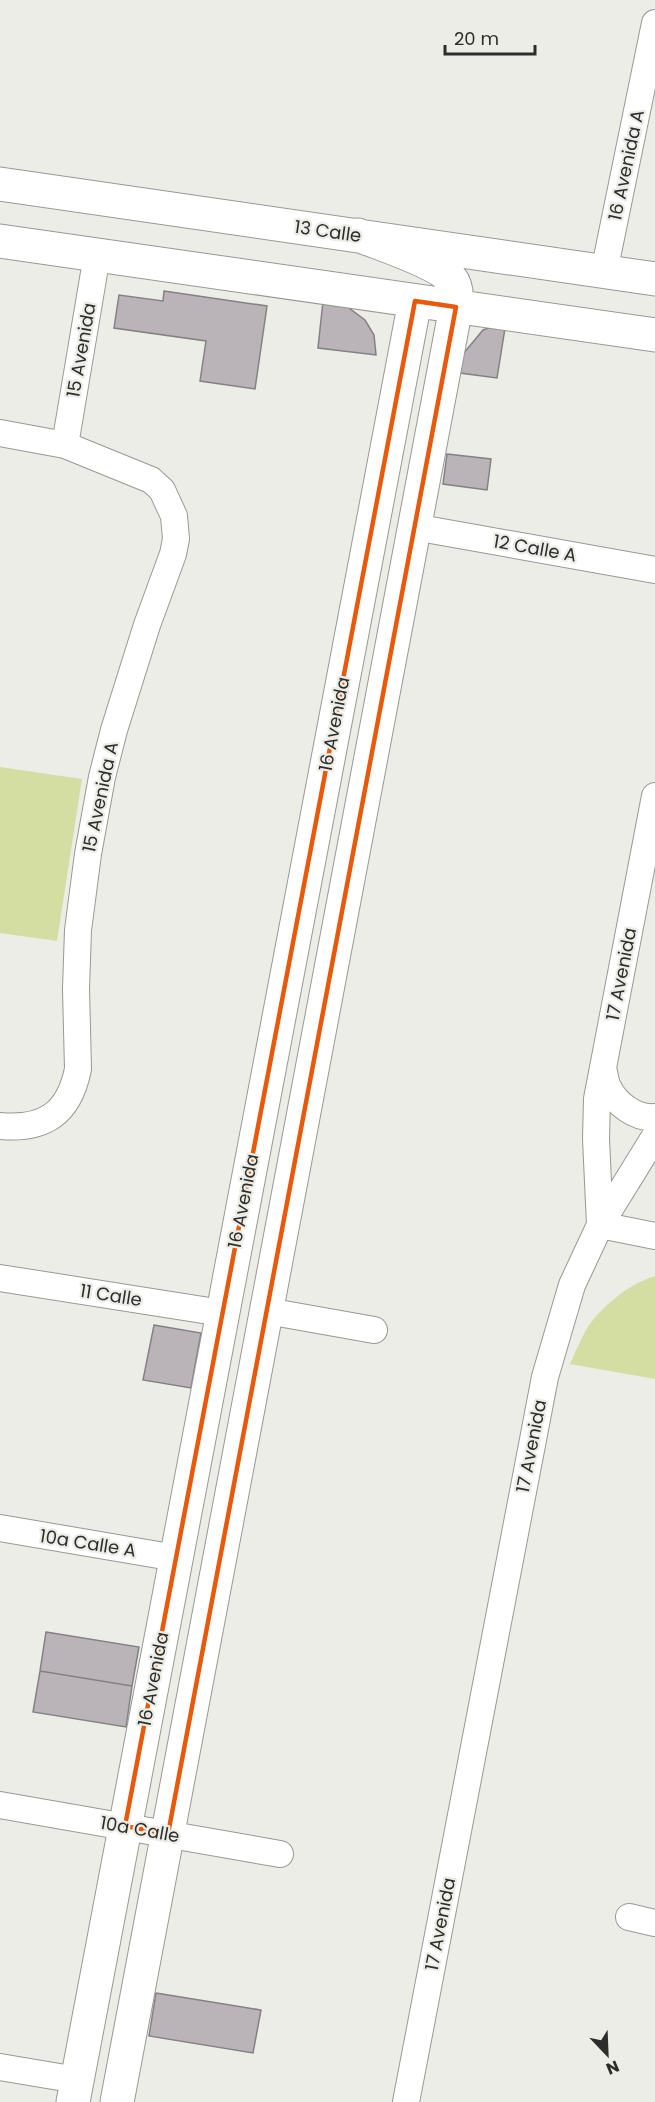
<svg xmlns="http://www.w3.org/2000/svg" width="655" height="2102" font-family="Poppins,sans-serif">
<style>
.green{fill:#d5dea2}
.building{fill:#bab4b9;stroke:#858084;stroke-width:1.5}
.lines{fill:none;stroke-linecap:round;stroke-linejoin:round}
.street-casing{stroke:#989993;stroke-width:28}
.secondary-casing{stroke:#989993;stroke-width:35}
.street{stroke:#fff;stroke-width:26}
.secondary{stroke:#fff;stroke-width:33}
.marked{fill:none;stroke:#e8590c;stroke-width:4.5;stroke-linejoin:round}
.labels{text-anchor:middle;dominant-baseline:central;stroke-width:4.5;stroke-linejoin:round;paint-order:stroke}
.street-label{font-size:18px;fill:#2d2e2b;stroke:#ecede6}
</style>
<rect width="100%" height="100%" fill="#ecede6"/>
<path class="green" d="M0 767 82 779 57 941 0 933Z
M655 1276V1379L570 1364C575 1353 580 1341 586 1330 599 1308 630 1283 655 1276Z"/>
<path class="building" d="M164 291 267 306 255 389 200 381 206 341 114 328 119 295 163 301Z
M323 301 342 303 365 320 374 335 376 355 318 348Z
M494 326 505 328 497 378 460 373 463 354 483 330Z
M447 454 491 459 487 490 443 484Z
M154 1325 201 1333 191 1388 143 1380Z
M46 1632 139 1647 132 1686 40 1671Z
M40 1671 132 1686 126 1727 33 1712Z
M156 1993 261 2010 253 2053 149 2036Z"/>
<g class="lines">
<g class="street-casing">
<path id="street" d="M604 272 655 23
M0 433 65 445 151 480 162 490 174 516 176 539 173 554 147 625 114 730 102 777 88 854 78 930 76 989 78 1069C69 1114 44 1130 0 1126
M65 445 97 255
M414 527 655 570
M603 1068C605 1074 605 1081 608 1087 616 1104 636 1119 655 1117
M600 1225 596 1139 597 1099 655 796
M600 1225 655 1236
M0 1278 222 1313
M267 1311 374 1330
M0 1528 176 1558
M0 1805 280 1854
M629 1917 655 1923
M0 2067 77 2080
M406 2102 545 1377 572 1285 600 1225 655 1136"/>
</g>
<g class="secondary-casing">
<path id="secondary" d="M0 184 655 279
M0 241 655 335
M73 2102 415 301
M117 2102 456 307C457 298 457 286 451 279 438 262 380 244 358 235"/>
</g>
<use href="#street" class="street"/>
<use href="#secondary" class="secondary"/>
</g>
<path class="marked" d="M415 301 456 307 168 1834 125 1826Z"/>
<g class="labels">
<g class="street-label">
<text transform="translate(626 165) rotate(-78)">16 Avenida A</text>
<text transform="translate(328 231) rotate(8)">13 Calle</text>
<text transform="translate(81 350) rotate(-80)">15 Avenida</text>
<text transform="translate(535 548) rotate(10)">12 Calle A</text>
<text transform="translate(334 724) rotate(-79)">16 Avenida</text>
<text transform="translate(100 797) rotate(-78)">15 Avenida A</text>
<text transform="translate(621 974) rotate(-79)">17 Avenida</text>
<text transform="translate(243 1201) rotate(-79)">16 Avenida</text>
<text transform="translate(111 1295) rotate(9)">11 Calle</text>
<text transform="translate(531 1446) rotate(-79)">17 Avenida</text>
<text transform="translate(88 1543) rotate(9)">10a Calle A</text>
<text transform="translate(153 1679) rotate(-79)">16 Avenida</text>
<text transform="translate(140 1829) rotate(10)">10a Calle</text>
<text transform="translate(440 1924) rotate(-79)">17 Avenida</text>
</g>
</g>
<g transform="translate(607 2054) rotate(157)" stroke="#ecede6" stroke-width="4.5" paint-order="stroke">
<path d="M0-4.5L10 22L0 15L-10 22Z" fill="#2d2e2b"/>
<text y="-9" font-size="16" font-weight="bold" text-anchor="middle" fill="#2d2e2b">N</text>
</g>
<path d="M445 45v9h90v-9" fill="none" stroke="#2d2e2b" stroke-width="3"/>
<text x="454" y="45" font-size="18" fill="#2d2e2b" stroke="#ecede6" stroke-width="4.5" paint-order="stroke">20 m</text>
</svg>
